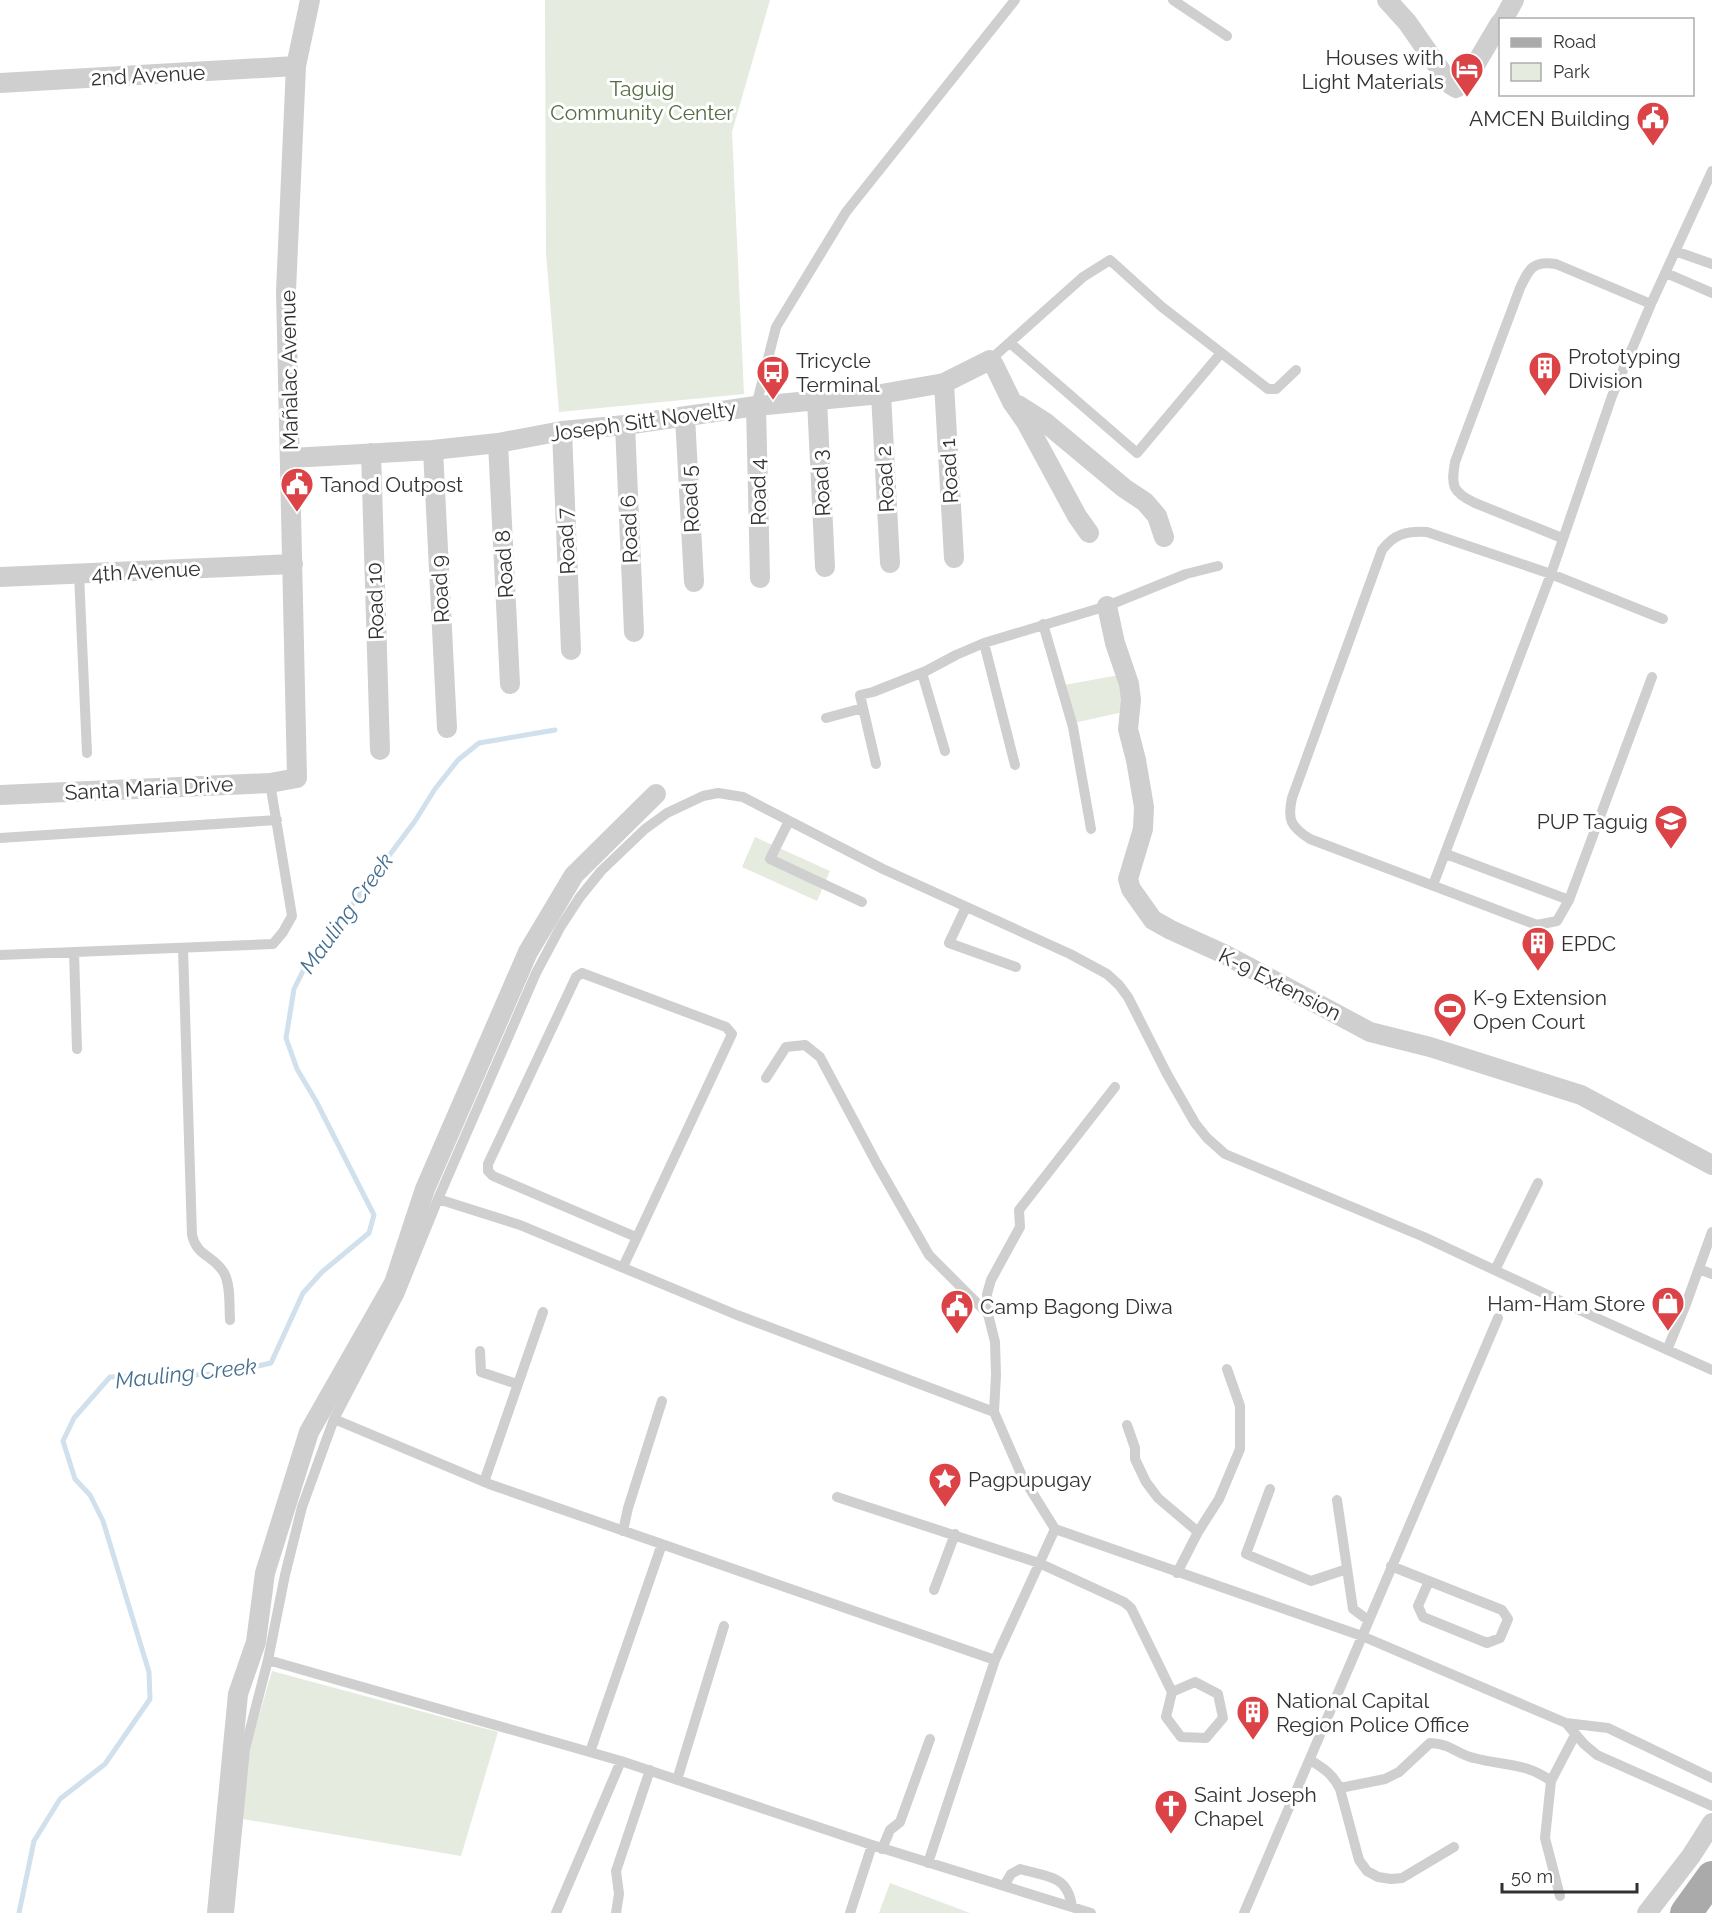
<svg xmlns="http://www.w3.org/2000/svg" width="1712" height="1913" font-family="Raleway,sans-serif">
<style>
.green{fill:#e5ebdf}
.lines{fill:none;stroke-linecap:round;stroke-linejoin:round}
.stream{stroke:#d0e0ec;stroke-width:5}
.lane{stroke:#cfcfcf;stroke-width:10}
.street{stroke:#cfcfcf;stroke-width:20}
.primary{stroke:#aaa;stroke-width:32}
.labels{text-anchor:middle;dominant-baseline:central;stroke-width:6;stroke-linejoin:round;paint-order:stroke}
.poi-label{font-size:21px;fill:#323232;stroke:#fff;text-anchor:start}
.street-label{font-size:21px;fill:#323232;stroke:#fff}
.park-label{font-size:21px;fill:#546c42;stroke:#fff}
.water-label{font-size:22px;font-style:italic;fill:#446f91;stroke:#fff}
</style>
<rect width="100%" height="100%" fill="#fff"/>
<path class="green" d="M545 0H770L732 132 744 394 559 412 546 253Z
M1119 675 1127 711 1074 723 1064 685Z
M755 837 830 871 817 901 742 867Z
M272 1671 498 1732 461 1856 243 1819 248 1754Z
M890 1883 970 1913H879Z"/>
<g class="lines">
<path class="stream" d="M19 1913 34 1841 60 1799 105 1764 150 1699 149 1672 103 1521 90 1495 75 1479 63 1441 74 1418 110 1377 223 1374 271 1363 303 1293 322 1272 369 1233 374 1215 316 1101 297 1069 286 1038 294 989 304 969 415 821 435 789 458 760 479 743 555 730"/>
<path class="lane" d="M1173 0 1227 36
M1675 251 1712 264
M1666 273 1712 293
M1010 343 1137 453 1221 353
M990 360 1083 277 1110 260 1162 307 1268 389H1276L1296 370
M756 406 776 327 846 212 1015 0
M1562 538 1475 503C1452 492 1451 486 1455 462L1520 288C1529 269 1533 260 1556 264L1651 304
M79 574 87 753
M1043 624 1073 727 1091 829
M984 643 1015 765
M922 673 945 751
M1652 677 1569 900 1557 921 1537 925 1310 839C1291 827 1287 820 1292 798L1382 550C1394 534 1406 531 1427 532L1551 574 1663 619
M826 718 863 708
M876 764 860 695 873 692 926 671 956 655 984 643 1107 606 1186 574 1218 566
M789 821 770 859 862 902
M0 838 277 820
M1446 854 1569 900
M1433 885 1551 574 1612 396 1651 304 1712 171
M966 907 949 943 1016 967
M183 948 192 1235C197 1257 214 1255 224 1273 231 1285 229 1307 230 1320
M74 952 77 1049
M0 955 273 944 283 932 292 916 270 783
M766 1078 786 1047 805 1045 820 1057 877 1164 929 1255 988 1314
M1115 1087 1019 1210 1020 1227 991 1280 987 1294 988 1314 995 1342 996 1375 994 1412 1022 1476 1055 1529 1362 1636 1566 1723 1608 1728 1712 1778
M438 1199 520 1225 737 1315 994 1412
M623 1267 732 1034 726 1027 582 973 576 977 488 1164V1171L493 1176 636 1237
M1699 1269 1712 1274
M1495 1270 1538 1183
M1667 1350 1686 1304 1712 1232
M480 1351 481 1372 517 1384
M334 1419 489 1484 995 1660
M1127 1425 1135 1448V1459L1146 1482 1158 1498 1198 1532
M484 1482 543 1312
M1270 1489 1246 1554 1311 1581 1347 1569
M837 1497 1039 1563 1124 1602 1131 1608 1172 1692 1166 1717 1181 1737 1206 1738 1223 1718 1218 1694 1195 1682 1172 1692
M1337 1500 1353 1609 1368 1620
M623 1531 628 1508 662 1401
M1391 1566 1502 1610 1508 1619 1500 1638 1487 1643 1423 1617 1418 1606 1429 1581
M1177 1573 1198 1532 1219 1499 1240 1449V1406L1227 1369
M934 1590 955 1534
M268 1660 621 1761 872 1845 1091 1913
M1566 1723 1584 1744 1597 1755 1712 1806
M590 1752 662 1544
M1310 1760C1323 1768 1333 1774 1340 1789L1359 1860 1367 1871 1378 1877 1391 1879 1402 1878 1454 1847
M677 1780 724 1626
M1551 1781 1575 1735
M1340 1788 1385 1779 1399 1772 1430 1743C1452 1744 1456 1754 1474 1758 1503 1766 1525 1762 1551 1781L1545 1838 1560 1896
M882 1849 890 1830 900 1822 930 1739
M928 1863 995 1660 1055 1529
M1004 1886 1011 1874 1020 1869C1048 1877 1068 1875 1072 1907
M229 1913 245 1749 268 1660 285 1575 302 1507 334 1419 399 1295 438 1199 536 973 561 926 580 897 601 871 645 829 667 813 703 796 718 793 743 797 883 869 1070 954 1107 974 1119 985 1128 997 1167 1074 1195 1123 1207 1138 1225 1154 1424 1237 1601 1320 1712 1370
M556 1913 621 1761
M616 1913 619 1894 616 1871 650 1770
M850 1913 872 1845
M1244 1913 1498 1318"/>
<path class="street" d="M1387 0 1407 22 1451 85 1456 88 1465 82 1500 23
M1503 20 1514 0
M0 83 296 66
M944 383 954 558
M881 394 890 563
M817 400 825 567
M1018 405 1046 423 1124 488 1145 502 1157 516 1164 537
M756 406 760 578
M685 417 694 582
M625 425 634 632
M562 431 571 650
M498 443 510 684
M433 450 447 728
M371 453 380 750
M291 458 433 450 498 443 562 431 625 425 756 406 881 394 944 383 990 360 994 365 1012 402 1026 422 1077 516 1089 533
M0 577 293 564
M1107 606 1115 643 1129 684 1131 700 1128 729 1136 760 1144 807 1143 829 1128 879 1131 889 1153 920 1171 930 1224 954 1370 1032 1430 1047 1581 1095 1712 1165
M0 795 270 783 297 778 286 291 296 66 310 0
M217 1913 238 1694 256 1642 265 1573 309 1432 394 1283 425 1189 528 952 574 875 656 794
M1647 1913 1691 1856 1712 1823"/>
<path class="primary" d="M1686 1913 1712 1877"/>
</g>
<defs>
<g id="hotel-pin" transform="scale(1.725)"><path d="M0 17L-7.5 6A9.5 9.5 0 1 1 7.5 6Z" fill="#db4347" stroke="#fff"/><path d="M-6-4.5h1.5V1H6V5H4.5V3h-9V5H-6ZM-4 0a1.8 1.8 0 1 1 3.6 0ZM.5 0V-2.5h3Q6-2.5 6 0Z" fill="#fff"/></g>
<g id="civic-pin" transform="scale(1.725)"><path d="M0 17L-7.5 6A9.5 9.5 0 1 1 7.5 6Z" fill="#db4347" stroke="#fff"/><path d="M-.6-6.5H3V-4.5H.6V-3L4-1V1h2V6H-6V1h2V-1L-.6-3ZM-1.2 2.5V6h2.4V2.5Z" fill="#fff"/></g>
<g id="building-pin" transform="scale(1.725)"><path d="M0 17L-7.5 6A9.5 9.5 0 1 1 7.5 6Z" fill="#db4347" stroke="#fff"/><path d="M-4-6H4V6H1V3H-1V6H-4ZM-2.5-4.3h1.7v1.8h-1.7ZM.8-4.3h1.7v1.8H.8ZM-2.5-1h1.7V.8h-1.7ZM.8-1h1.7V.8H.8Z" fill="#fff"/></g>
<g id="bus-pin" transform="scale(1.725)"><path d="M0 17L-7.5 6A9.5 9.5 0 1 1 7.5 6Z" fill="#db4347" stroke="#fff"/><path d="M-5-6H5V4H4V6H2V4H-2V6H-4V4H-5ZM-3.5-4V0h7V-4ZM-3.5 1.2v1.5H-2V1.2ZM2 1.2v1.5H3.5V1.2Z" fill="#fff"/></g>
<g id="university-pin" transform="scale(1.725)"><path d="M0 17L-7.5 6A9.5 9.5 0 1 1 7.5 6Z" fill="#db4347" stroke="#fff"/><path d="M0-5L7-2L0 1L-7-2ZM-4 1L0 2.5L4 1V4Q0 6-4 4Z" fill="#fff"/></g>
<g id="stadium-pin" transform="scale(1.725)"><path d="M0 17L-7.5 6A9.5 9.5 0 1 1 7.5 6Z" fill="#db4347" stroke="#fff"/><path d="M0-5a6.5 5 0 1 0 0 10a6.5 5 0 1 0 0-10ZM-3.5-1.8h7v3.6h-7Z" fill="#fff"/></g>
<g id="shop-pin" transform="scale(1.725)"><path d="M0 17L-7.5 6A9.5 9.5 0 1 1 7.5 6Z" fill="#db4347" stroke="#fff"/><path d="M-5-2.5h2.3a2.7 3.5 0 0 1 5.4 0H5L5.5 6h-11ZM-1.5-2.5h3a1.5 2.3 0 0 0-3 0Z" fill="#fff"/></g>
<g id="sight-pin" transform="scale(1.725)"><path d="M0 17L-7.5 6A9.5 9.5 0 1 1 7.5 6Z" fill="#db4347" stroke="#fff"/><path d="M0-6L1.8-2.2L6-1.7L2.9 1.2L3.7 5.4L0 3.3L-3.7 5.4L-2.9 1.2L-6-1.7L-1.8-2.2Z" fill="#fff"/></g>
<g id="church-pin" transform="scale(1.725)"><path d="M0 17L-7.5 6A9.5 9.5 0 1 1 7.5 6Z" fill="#db4347" stroke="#fff"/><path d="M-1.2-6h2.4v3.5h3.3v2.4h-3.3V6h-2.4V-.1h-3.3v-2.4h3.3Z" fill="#fff"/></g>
</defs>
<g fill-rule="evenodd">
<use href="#hotel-pin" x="1467" y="69"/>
<use href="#civic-pin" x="1653" y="118"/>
<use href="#building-pin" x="1545" y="368"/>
<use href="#bus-pin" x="773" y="372"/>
<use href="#civic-pin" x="297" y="484"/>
<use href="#university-pin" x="1671" y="821"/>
<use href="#building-pin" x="1538" y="943"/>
<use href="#stadium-pin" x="1450" y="1009"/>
<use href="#shop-pin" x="1668" y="1303"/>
<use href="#civic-pin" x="957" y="1306"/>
<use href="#sight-pin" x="945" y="1479"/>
<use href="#building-pin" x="1253" y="1712"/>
<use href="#church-pin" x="1171" y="1806"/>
</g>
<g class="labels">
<g class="poi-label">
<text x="1444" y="57" text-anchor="end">Houses with<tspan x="1444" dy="24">Light Materials</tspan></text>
<text x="1630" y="118" text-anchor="end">AMCEN Building</text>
<text x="1568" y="356">Prototyping<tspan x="1568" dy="24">Division</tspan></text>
<text x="796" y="360">Tricycle<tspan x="796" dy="24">Terminal</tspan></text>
<text x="320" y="484">Tanod Outpost</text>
<text x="1648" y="821" text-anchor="end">PUP Taguig</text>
<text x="1561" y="943">EPDC</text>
<text x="1473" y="997">K-9 Extension<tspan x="1473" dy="24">Open Court</tspan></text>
<text x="1645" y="1303" text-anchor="end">Ham-Ham Store</text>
<text x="980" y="1306">Camp Bagong Diwa</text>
<text x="968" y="1479">Pagpupugay</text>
<text x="1276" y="1700">National Capital<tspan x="1276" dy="24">Region Police Office</tspan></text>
<text x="1194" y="1794">Saint Joseph<tspan x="1194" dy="24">Chapel</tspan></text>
</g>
<g class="street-label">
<text transform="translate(148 75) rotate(-3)">2nd Avenue</text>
<text transform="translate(289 370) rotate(-91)">Mañalac Avenue</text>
<text transform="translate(643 421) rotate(-8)">Joseph Sitt Novelty</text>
<text transform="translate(949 471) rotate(-93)">Road 1</text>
<text transform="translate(885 479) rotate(-93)">Road 2</text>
<text transform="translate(821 483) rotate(-93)">Road 3</text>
<text transform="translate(758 492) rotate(-91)">Road 4</text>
<text transform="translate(690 499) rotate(-93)">Road 5</text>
<text transform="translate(629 529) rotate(-92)">Road 6</text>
<text transform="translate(566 541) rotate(-93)">Road 7</text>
<text transform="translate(504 564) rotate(-93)">Road 8</text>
<text transform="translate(146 571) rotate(-3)">4th Avenue</text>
<text transform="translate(440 589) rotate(-93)">Road 9</text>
<text transform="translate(375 601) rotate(-92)">Road 10</text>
<text transform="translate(149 788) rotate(-3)">Santa Maria Drive</text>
<text transform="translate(1280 984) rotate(27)">K-9 Extension</text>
</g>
<g class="park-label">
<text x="642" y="88">Taguig<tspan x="642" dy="24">Community Center</tspan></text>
</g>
<g class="water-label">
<text transform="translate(346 913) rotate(-54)">Mauling Creek</text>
<text transform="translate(186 1373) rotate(-6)">Mauling Creek</text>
</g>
</g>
<rect x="1499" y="18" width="195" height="78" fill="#ffffff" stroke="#adadad" stroke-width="1.5"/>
<rect x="1511" y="38" width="30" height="9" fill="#aaaaaa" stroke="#adadad" stroke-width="1.5"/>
<text x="1553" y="48" font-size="18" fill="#323232">Road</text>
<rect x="1511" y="63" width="30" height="18" fill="#e5ebdf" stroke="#adadad" stroke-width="1.5"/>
<text x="1553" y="78" font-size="18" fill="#323232">Park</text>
<path d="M1502 1883v9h135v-9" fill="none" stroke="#323232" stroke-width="3"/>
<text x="1511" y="1883" font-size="18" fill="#323232" stroke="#ffffff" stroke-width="4.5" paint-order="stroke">50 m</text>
</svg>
